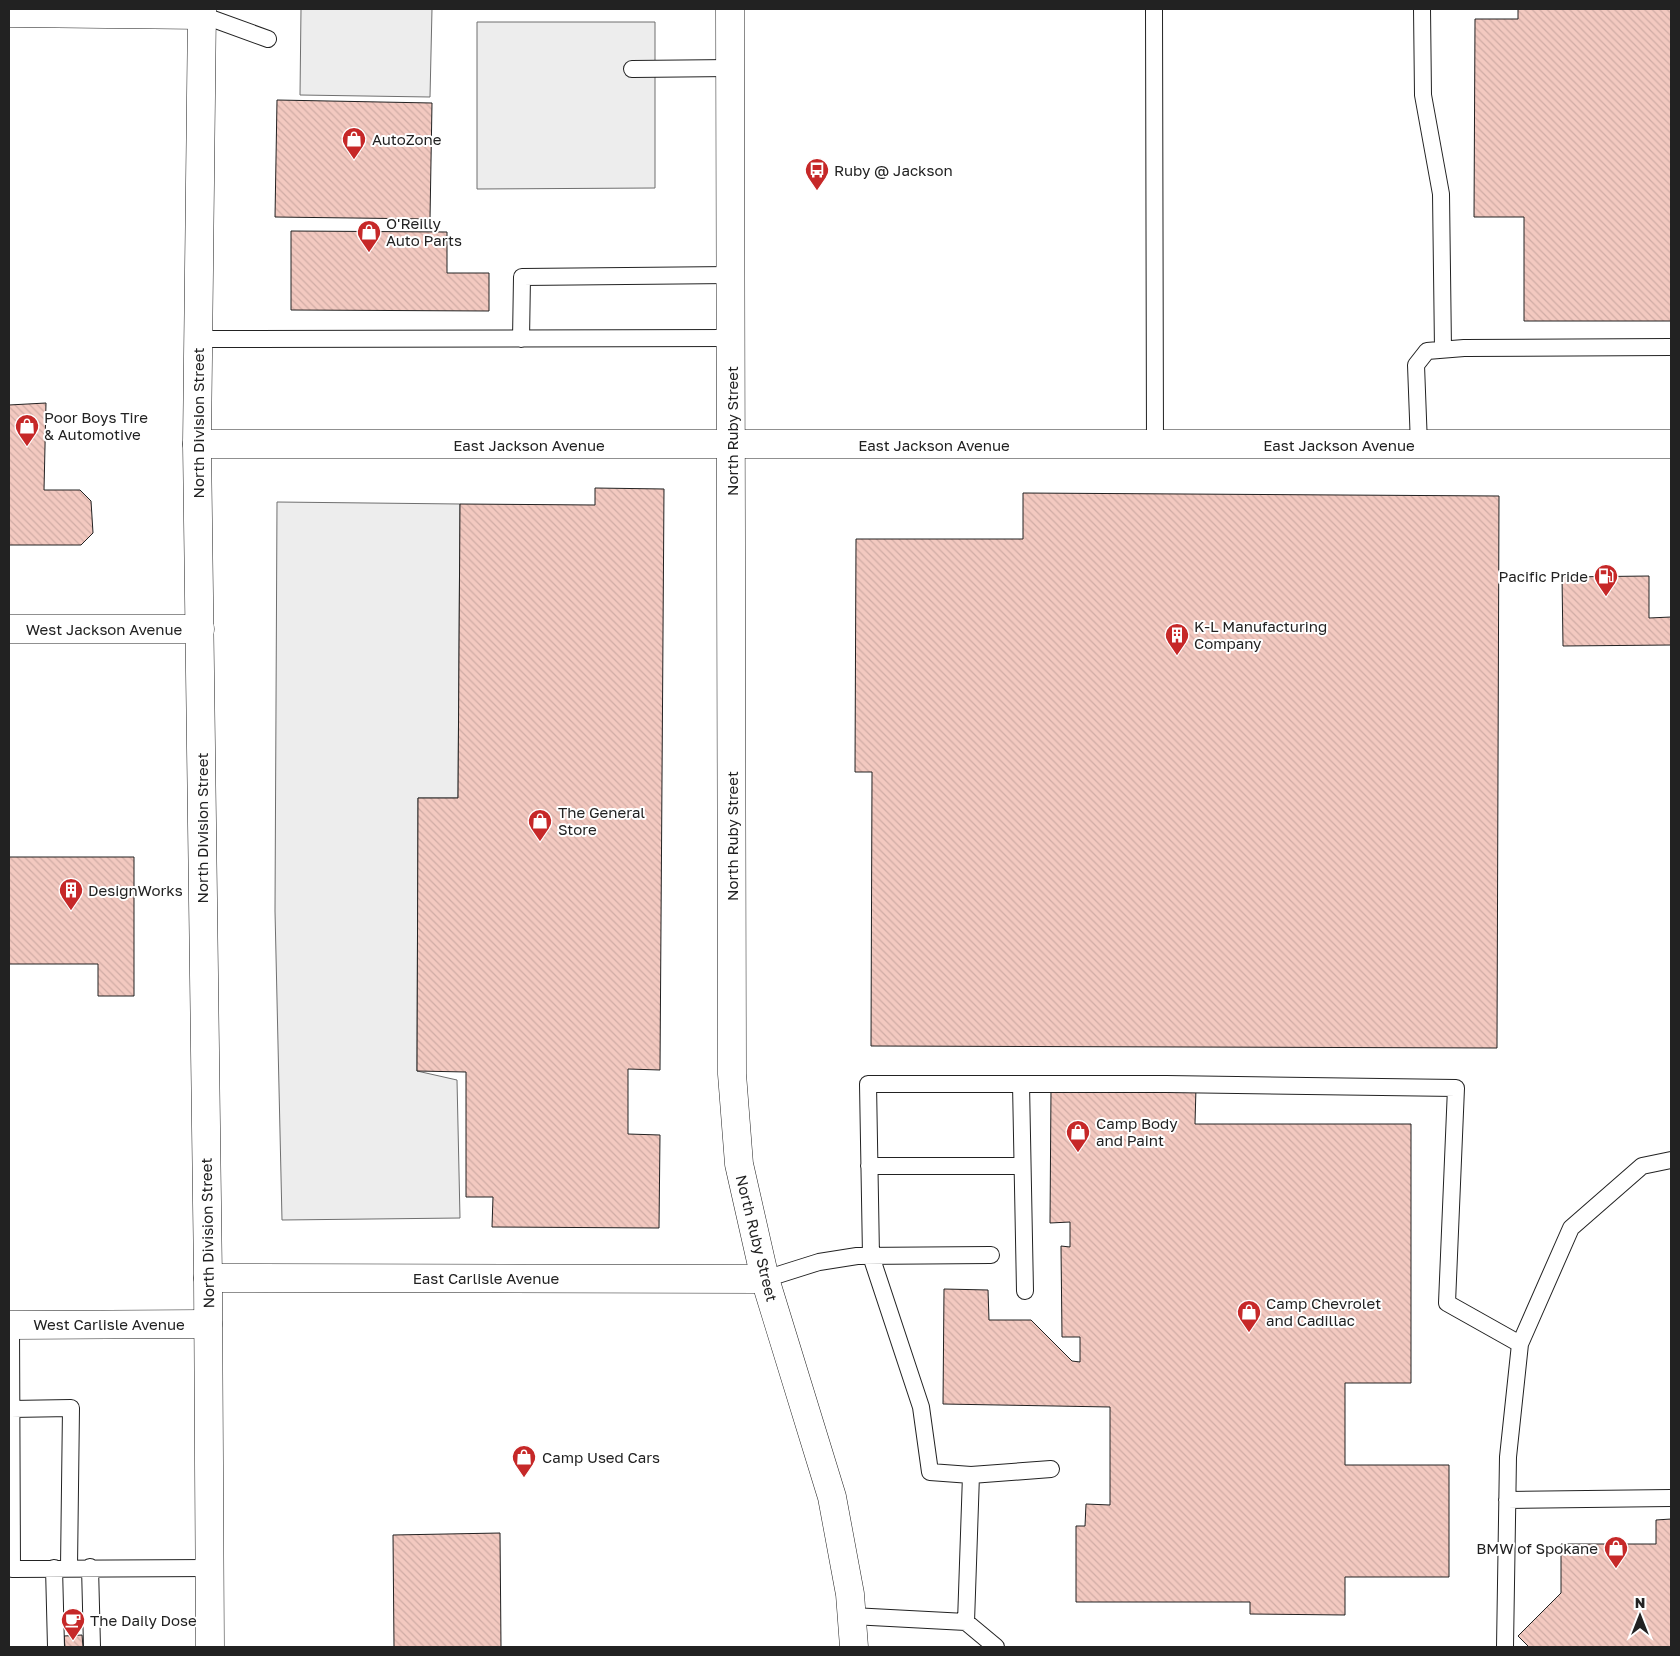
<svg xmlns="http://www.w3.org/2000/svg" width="1680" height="1656" font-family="'Golos Text',sans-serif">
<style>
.parking{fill:#ededed;stroke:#6f6f6f}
.building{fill:url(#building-back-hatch);stroke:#222}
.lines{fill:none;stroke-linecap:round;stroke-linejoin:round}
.service-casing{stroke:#222;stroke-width:18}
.minor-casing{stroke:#222;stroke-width:29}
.primary-casing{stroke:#222;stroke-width:29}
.service{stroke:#fff;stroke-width:16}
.minor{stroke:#fff;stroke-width:28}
.primary{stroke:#fff;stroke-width:28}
.labels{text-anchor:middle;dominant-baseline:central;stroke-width:4;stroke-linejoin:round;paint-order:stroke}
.poi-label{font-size:15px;fill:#222;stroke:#fff;text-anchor:start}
.street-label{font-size:15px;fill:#222;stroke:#fff}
</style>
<defs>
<pattern id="building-back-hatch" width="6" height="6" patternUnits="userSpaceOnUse" patternTransform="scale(1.25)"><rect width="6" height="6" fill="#f3c9c0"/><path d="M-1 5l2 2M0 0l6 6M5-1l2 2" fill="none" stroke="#d0aca5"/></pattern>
</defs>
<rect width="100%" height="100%" fill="#fff"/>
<path class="parking" d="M301 9H432L430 97 300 95Z
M477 22H655V188L477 189Z
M277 502 460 504 458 798H418L417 1071 457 1080 460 1218 282 1220 275 911Z"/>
<path class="building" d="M1518 9H1671V321H1524V217H1474L1475 19H1518Z
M277 100 432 103 430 219 275 217Z
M291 231 447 232V273H489V311L291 310Z
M46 403 44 490H80L91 501 93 533 81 545H9V405Z
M595 488 664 489 660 1070 628 1069V1134L660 1135 659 1228 492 1227 493 1197H466V1072L417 1071 418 798H458L460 504 595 505Z
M1023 493 1499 496 1497 1048 871 1046 872 772H855L856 539H1023Z
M1649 576V618L1671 617V645L1563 646 1562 577Z
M9 857H134V996H98V964H9Z
M1196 1087 1195 1124H1411V1383H1345V1465H1449V1577H1345V1615L1250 1614V1602H1076V1526H1085L1086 1504 1110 1505V1407L943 1404 944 1289 988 1290 989 1320H1031L1072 1361 1080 1362V1337H1062L1061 1246 1070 1247V1222L1050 1223 1051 1088Z
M1671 1519V1647H1529L1518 1636 1561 1593V1544H1656V1520Z
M500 1533 501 1647H394L393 1535Z
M82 1635 83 1647H65L64 1636Z"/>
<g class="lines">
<g class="service-casing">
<path id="service" d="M1154 9 1155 445
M1422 9 1423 95 1441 194 1443 349
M202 15 268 39
M632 69 731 68
M199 339 731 338
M521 339 522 277 731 275
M1419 445 1416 365 1427 351 1464 348 1671 347
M1021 1084 1025 1291
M869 1166H1022
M765 1279 819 1262 857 1256 991 1255
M11 1325 12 1569 210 1568
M1520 1344 1571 1228 1642 1166 1671 1160
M11 1409 71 1408 69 1567
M1051 1469 971 1475 930 1472 921 1407 871 1256 868 1084H1166L1456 1088 1447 1303 1520 1344 1508 1457 1505 1647
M1507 1500 1671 1498
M90 1567 92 1647
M54 1568 56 1647
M852 1616 966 1622 996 1647
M966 1622 971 1475"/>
</g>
<g class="minor-casing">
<path id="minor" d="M9 13 202 15
M197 444H1671
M9 629H200
M208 1278 765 1279
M9 1325 208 1324"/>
</g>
<g class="primary-casing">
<path id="primary" d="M202 9 197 444 208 1278 210 1647
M730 9 732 1074 739 1164 765 1279 832 1497 850 1594 854 1647"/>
</g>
<use href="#service" class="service"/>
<use href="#minor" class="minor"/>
<use href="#primary" class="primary"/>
</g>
<defs>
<g id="shop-pin" transform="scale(1.25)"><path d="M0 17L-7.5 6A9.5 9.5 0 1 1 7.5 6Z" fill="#c62828" stroke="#fff"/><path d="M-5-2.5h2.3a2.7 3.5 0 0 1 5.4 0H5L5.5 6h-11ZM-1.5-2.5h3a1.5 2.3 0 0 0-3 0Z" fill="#fff"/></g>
<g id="bus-pin" transform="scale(1.25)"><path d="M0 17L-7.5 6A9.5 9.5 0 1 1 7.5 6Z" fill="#c62828" stroke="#fff"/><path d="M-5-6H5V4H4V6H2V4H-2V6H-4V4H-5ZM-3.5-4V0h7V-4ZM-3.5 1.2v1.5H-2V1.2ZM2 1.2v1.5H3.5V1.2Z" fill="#fff"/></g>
<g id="fuel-pin" transform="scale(1.25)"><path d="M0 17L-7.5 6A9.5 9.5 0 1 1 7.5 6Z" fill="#c62828" stroke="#fff"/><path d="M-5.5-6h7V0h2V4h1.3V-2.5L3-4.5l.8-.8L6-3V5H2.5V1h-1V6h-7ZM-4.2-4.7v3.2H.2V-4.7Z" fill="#fff"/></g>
<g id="building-pin" transform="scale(1.25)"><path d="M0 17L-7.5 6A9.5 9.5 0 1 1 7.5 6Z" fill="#c62828" stroke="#fff"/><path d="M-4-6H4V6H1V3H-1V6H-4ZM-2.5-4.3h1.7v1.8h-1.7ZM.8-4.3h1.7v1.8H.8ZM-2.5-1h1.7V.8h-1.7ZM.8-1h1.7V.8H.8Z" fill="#fff"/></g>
<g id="cafe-pin" transform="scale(1.25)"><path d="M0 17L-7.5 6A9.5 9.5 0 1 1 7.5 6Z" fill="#c62828" stroke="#fff"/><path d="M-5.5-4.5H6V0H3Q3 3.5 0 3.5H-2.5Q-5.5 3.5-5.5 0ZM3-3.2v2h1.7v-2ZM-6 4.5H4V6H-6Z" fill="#fff"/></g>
</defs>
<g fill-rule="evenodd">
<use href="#shop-pin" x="354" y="139"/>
<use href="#bus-pin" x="817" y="170"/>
<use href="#shop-pin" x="369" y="232"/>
<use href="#shop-pin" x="27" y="426"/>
<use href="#fuel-pin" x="1606" y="576"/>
<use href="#building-pin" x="1177" y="635"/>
<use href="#shop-pin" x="540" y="821"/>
<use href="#building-pin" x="71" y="890"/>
<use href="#shop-pin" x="1078" y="1132"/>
<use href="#shop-pin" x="1249" y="1312"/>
<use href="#shop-pin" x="524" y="1457"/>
<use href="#shop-pin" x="1616" y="1548"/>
<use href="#cafe-pin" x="73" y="1620"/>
</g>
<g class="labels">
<g class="poi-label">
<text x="372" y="139">AutoZone</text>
<text x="834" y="170">Ruby @ Jackson</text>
<text x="386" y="223">O'Reilly<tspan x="386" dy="17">Auto Parts</tspan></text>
<text x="44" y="417">Poor Boys Tire<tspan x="44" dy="17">&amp; Automotive</tspan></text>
<text x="1588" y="576" text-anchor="end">Pacific Pride</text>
<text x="1194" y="626">K-L Manufacturing<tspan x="1194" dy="17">Company</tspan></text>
<text x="558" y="812">The General<tspan x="558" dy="17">Store</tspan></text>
<text x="88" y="890">DesignWorks</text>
<text x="1096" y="1123">Camp Body<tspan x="1096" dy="17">and Paint</tspan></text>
<text x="1266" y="1303">Camp Chevrolet<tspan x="1266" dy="17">and Cadillac</tspan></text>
<text x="542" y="1457">Camp Used Cars</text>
<text x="1598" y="1548" text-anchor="end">BMW of Spokane</text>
<text x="90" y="1620">The Daily Dose</text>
</g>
<g class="street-label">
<text transform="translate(198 423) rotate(-90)">North Division Street</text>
<text transform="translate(732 431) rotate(-90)">North Ruby Street</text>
<text x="529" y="445">East Jackson Avenue</text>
<text x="934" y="445">East Jackson Avenue</text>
<text x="1339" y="445">East Jackson Avenue</text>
<text x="104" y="629">West Jackson Avenue</text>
<text transform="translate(202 828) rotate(-90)">North Division Street</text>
<text transform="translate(732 836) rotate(-90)">North Ruby Street</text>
<text transform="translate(207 1233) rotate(-91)">North Division Street</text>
<text transform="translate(757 1238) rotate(76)">North Ruby Street</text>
<text x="486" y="1278">East Carlisle Avenue</text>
<text x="109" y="1324">West Carlisle Avenue</text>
</g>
</g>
<rect width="1680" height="1656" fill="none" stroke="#222222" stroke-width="20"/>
<g transform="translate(1640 1616)" stroke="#ffffff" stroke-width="4" paint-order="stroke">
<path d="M0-4L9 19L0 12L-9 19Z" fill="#222222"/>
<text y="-8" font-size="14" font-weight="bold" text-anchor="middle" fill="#222222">N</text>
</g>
</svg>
